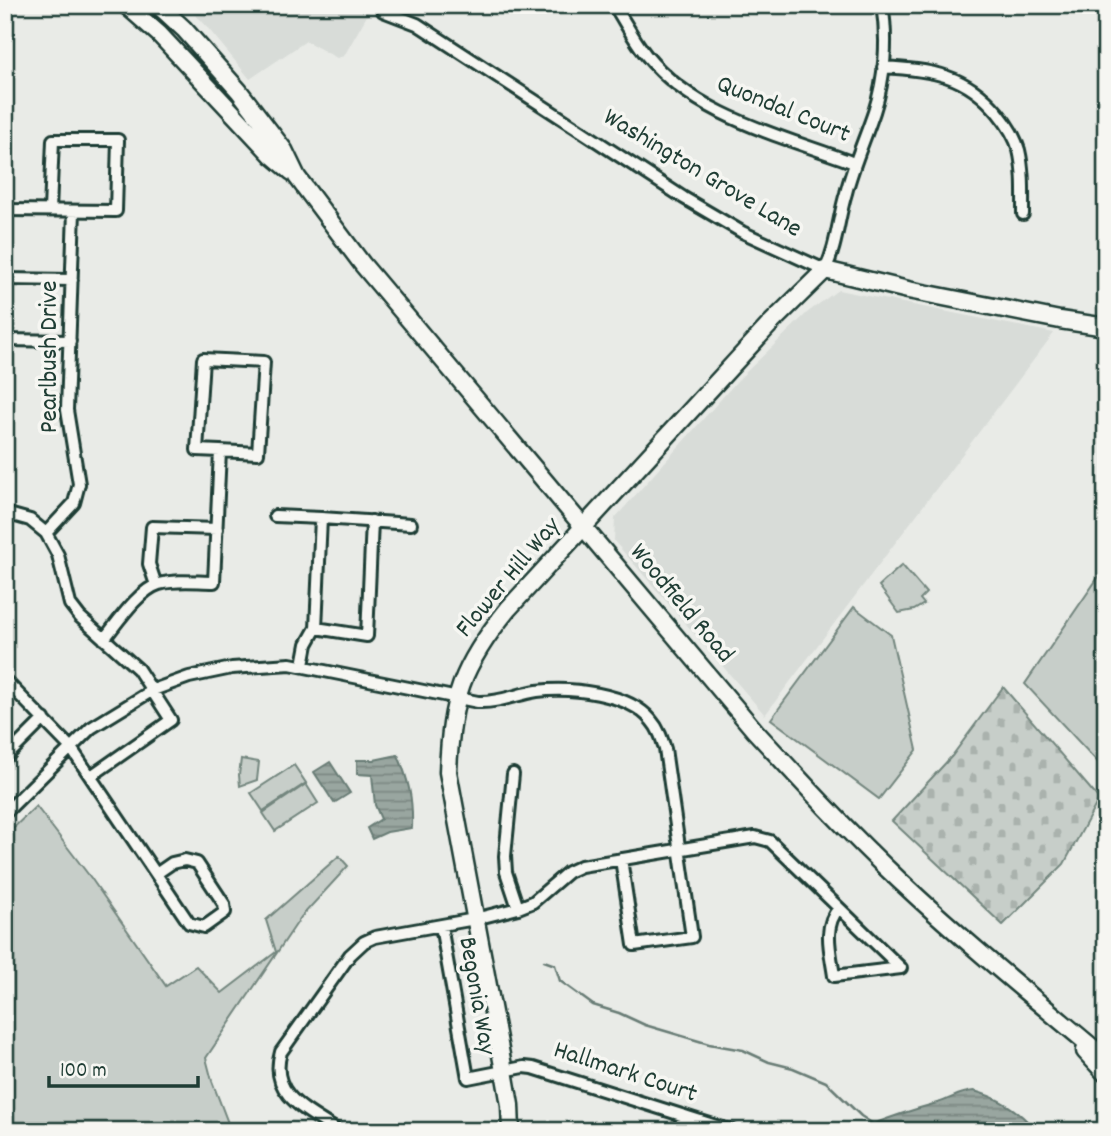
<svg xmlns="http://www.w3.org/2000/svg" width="1111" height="1136" font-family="Dekko,sans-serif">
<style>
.built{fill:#d8dcd8}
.cemetery{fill:url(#cemetery-stones);stroke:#73867e;stroke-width:2}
.park{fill:#c7cec9;stroke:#73867e;stroke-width:2}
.water{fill:url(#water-rules);stroke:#687c75;stroke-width:2}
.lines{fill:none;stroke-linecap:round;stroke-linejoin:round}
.stream{stroke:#687c75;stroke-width:2.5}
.street-casing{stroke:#1f3d34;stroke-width:16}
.secondary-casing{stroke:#1f3d34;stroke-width:21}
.street{stroke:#f6f6f2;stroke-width:10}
.secondary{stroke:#f6f6f2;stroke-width:16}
.labels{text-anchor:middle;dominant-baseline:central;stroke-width:7;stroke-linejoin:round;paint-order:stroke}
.street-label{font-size:26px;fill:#1f3d34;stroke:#f6f6f2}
</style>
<defs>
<pattern id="cemetery-stones" width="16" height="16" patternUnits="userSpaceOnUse" patternTransform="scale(1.75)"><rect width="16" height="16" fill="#c7cec9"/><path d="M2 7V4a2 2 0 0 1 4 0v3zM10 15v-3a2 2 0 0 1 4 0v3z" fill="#aab2ad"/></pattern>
<pattern id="water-rules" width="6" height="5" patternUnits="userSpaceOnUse" patternTransform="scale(1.75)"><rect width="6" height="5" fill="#99a6a0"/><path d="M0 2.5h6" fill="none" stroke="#7c8883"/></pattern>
</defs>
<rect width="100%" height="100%" fill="#e9ebe7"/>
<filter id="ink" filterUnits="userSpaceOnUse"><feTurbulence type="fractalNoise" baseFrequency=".0143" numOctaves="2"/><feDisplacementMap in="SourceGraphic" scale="14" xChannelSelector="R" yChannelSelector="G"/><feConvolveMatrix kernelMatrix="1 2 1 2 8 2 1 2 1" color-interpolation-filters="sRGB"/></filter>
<g filter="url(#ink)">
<path class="built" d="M184 5H373L344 56 337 58 306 41 250 79 202 21Z
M838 290 1054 333 765 715 614 541 615 518 738 380 808 312Z"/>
<path class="cemetery" d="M1003 687 1099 799 1064 864 1003 925 892 821 952 756Z"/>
<path class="park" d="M902 565 926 593 920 599 924 604 914 610 899 613 879 586Z
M1106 566V771L1025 684Z
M854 607 891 635 917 750 879 799 771 719Z
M241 759 259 762 257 780 240 786 239 775Z
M294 765 306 783 263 811 251 793Z
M306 784 318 803 275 831 263 813Z
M36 806 91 878 166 986 196 966 222 993 276 952 266 920 339 856 348 866 301 917 206 1058 212 1081 231 1131H5V836Z"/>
<path class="water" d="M398 755C409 782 413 798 412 828L387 832 372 839 367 828 381 819 375 805 372 775 357 774V760H374Z
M330 762 350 793 334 803 314 772Z
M974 1091C1000 1098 1020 1111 1036 1131H873V1124C894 1116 915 1109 937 1103 952 1099 958 1092 974 1091Z"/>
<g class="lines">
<path class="stream" d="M544 961 555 965 560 981 593 1005 619 1013 645 1025 709 1044 743 1050 769 1062 793 1068 826 1082 861 1116 873 1124"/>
<g class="street-casing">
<path id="street" d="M614 5C625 22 634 40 646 55 696 117 783 136 854 163
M383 11 417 24 684 198 742 232 825 270C837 246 838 219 846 193 853 165 865 139 874 112 885 79 888 39 882 5
M883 67C931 70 966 74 998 113 1007 124 1015 136 1019 150 1024 171 1023 193 1023 214
M5 210C42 210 79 211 116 211L118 140H53L50 210
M5 279 72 280
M5 340 70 341
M5 513 30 520 46 533 58 555 70 604 80 617 138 669 171 720 91 776
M275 516 321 518
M46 533 74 503 79 484 67 410 74 211
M156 585 149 564 152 527 217 529
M316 628 367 636 372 521
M104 639C117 623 139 590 159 584 177 579 196 582 214 582L220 451 197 450 203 359 264 362 258 453 220 451
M303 665 307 644 316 628 321 518 411 524
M5 680 71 748 156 874
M5 758 44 719
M513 774 505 856 506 872 518 908
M5 813 91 728 153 690 189 677 232 668 290 664 478 702C499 703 517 694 537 691 570 687 629 693 651 720 659 729 662 739 665 749L692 937 634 945 621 859
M185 860 197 863 224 904 225 912 204 927 189 923 156 874 172 863Z
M441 926 468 1078 524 1067 533 1068 732 1131
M338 1131C308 1111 268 1095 281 1052L350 955 364 942 375 937 475 919 518 908 533 902 568 872 581 866 755 837 770 841 901 968 834 976C831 953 822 927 839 908
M677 1131 685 1116"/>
</g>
<g class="secondary-casing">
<path id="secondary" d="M126 5 159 34 273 156 292 172
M158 5 184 29 239 91 284 150 297 177 363 265 755 731C802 782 849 833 900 881 966 943 1036 1000 1106 1059
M1085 1051 1106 1074
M511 1131 510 1105 504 1071 448 772C451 698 461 667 508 609L772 322 825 270 908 290 1060 320 1106 327"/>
</g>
<use href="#street" class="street"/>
<use href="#secondary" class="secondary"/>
</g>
</g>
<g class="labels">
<g class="street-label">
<text transform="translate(783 110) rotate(22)">Quondal Court</text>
<text transform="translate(702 174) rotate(31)">Washington Grove Lane</text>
<text transform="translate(50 357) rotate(-90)">Pearlbush Drive</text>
<text transform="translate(509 578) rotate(-50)">Flower Hill Way</text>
<text transform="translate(681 604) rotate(50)">Woodfield Road</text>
<text transform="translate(476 996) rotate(80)">Begonia Way</text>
<text transform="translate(625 1073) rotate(18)">Hallmark Court</text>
</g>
</g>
<rect width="1111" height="1136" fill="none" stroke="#f6f6f2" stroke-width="28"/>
<rect x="14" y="14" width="1083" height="1108" fill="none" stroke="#1f3d34" stroke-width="2.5" filter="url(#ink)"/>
<path d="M49 1076v10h149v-10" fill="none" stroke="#1f3d34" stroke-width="3.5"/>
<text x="60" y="1076" font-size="21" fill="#1f3d34" stroke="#f6f6f2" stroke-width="5" paint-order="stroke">100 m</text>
</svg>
